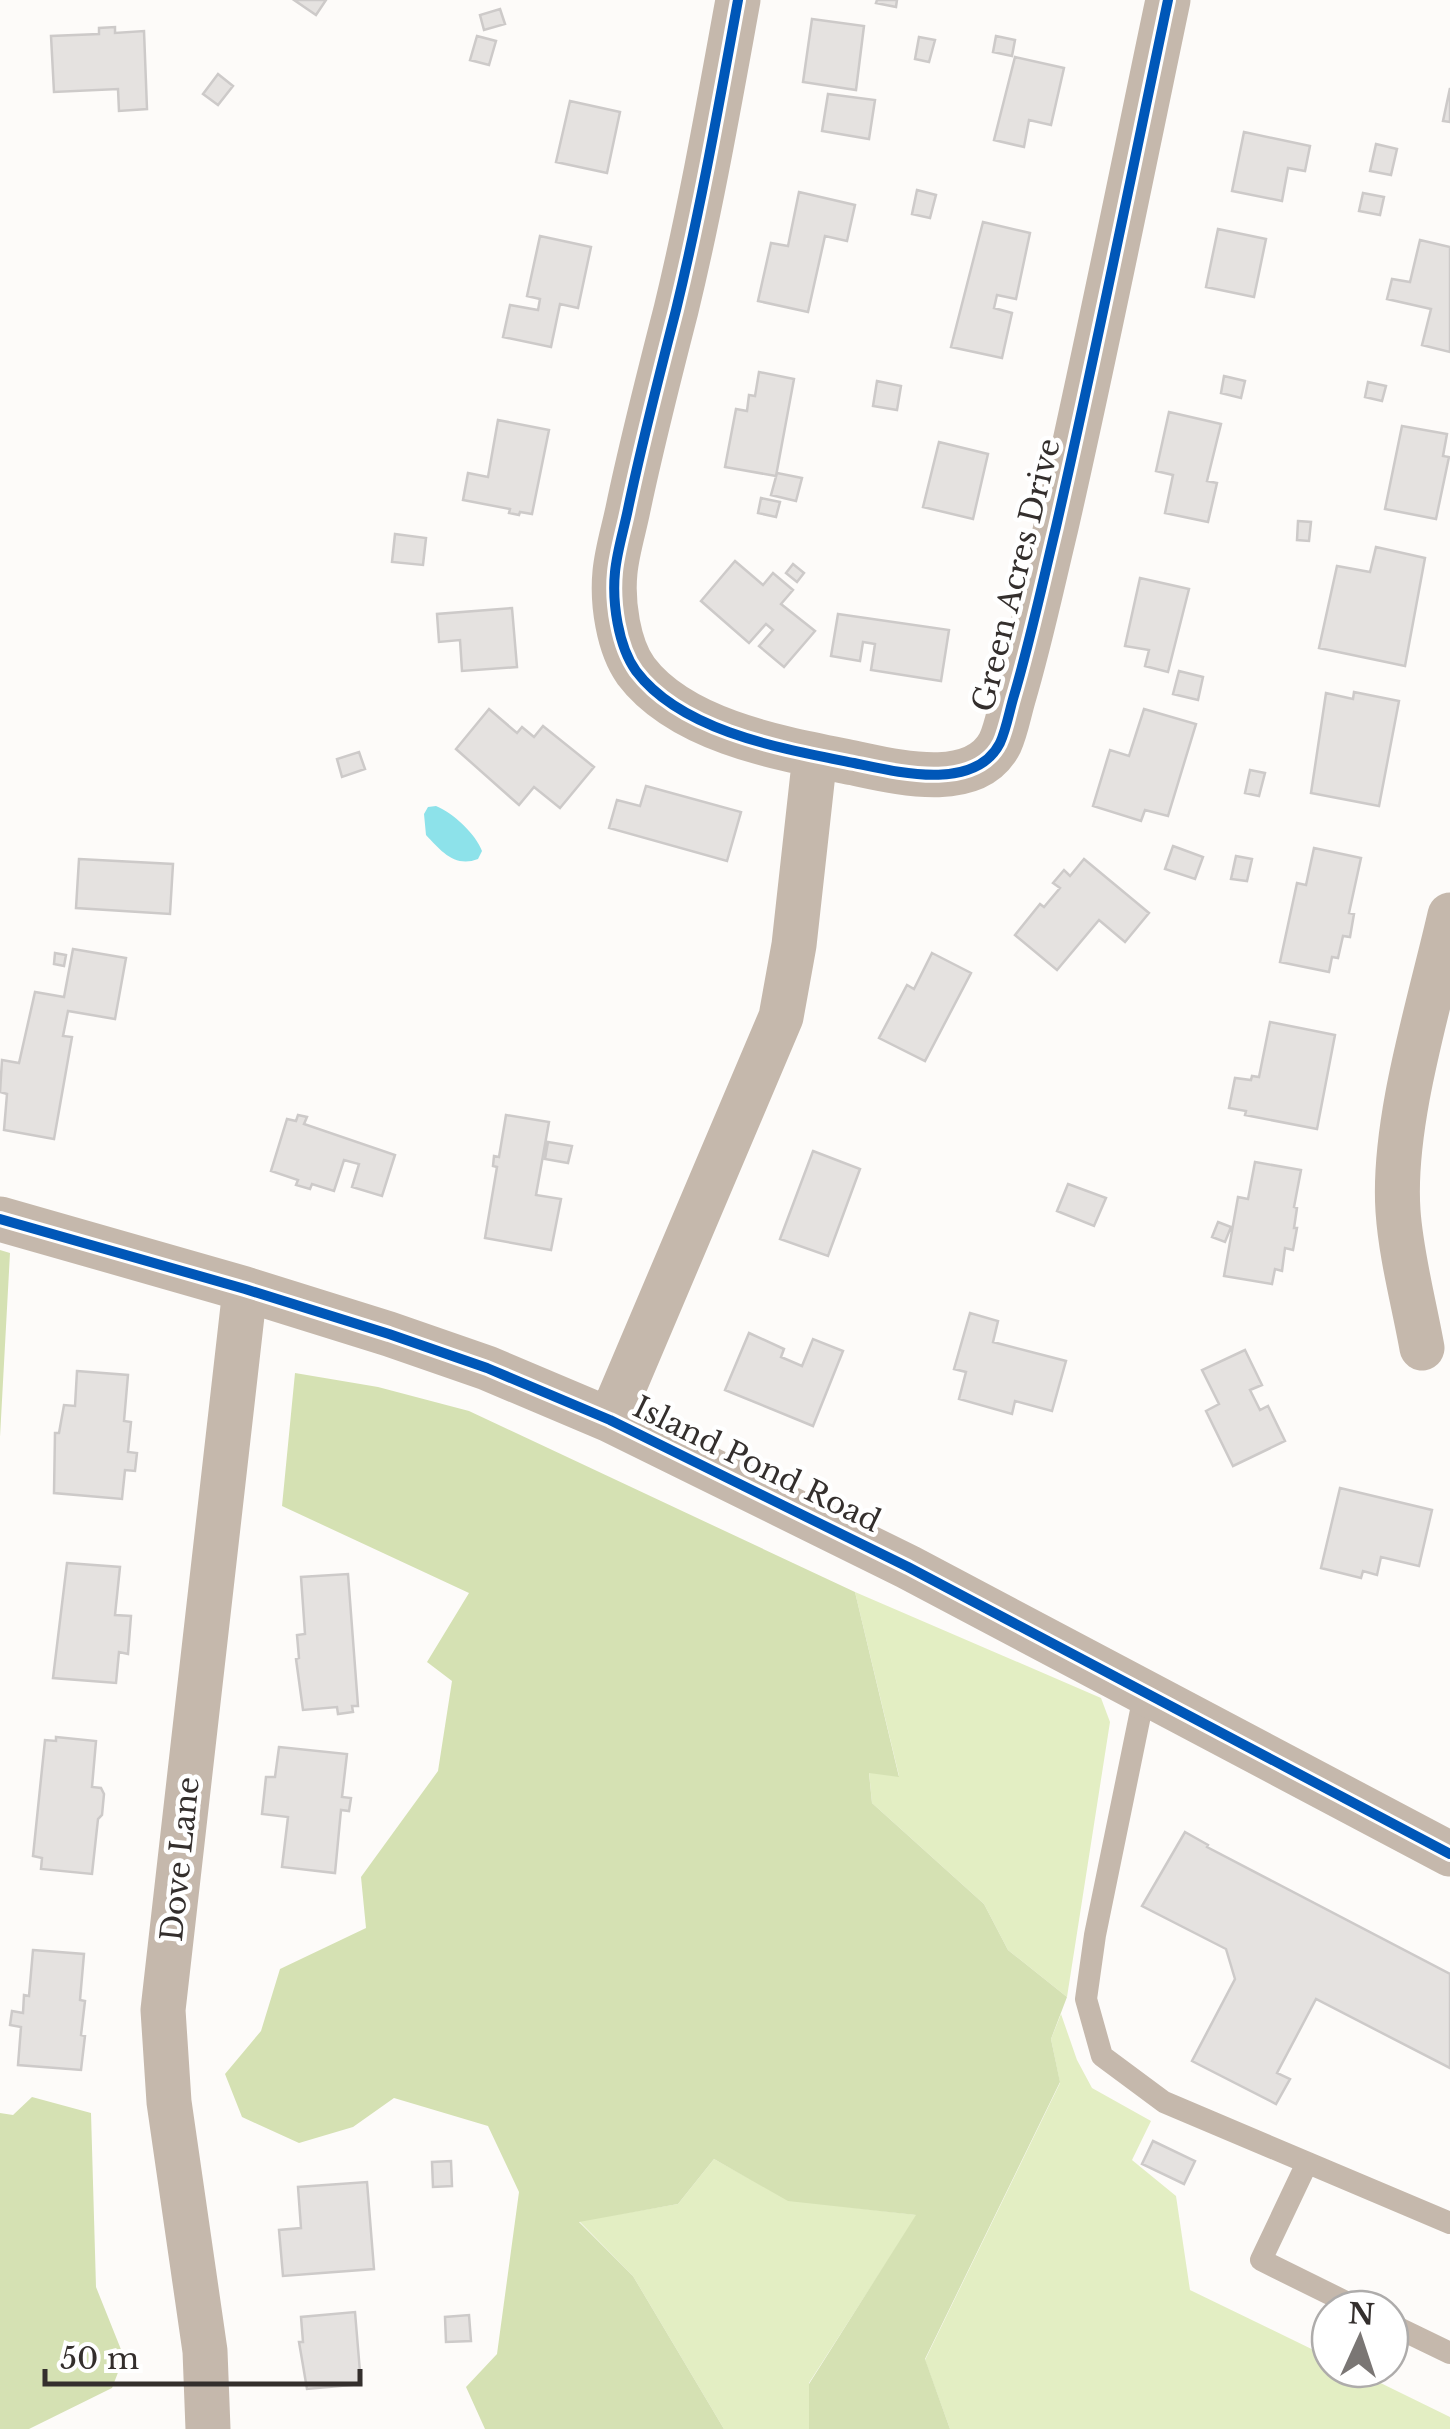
<svg xmlns="http://www.w3.org/2000/svg" width="1450" height="2429" font-family="'Libre Baskerville',serif">
<style>
.green{fill:#e3eec3}
.forest{fill:#d5e1b3}
.water{fill:#8de2ea}
.building{fill:#e5e2e0;stroke:#cdcac9;stroke-width:2.5}
.lines{fill:none;stroke-linecap:round;stroke-linejoin:round}
.lane{stroke:#c5b8ac;stroke-width:22}
.street{stroke:#c5b8ac;stroke-width:45}
.cycleway-casing{stroke:#fff;stroke-width:16}
.cycleway{stroke:#0057b8;stroke-width:10}
.labels{text-anchor:middle;dominant-baseline:central;stroke-width:9;stroke-linejoin:round;paint-order:stroke}
.street-label{font-size:30px;fill:#342f2d;stroke:#fff}
</style>
<rect width="100%" height="100%" fill="#fdfbf9"/>
<path class="green" d="M855 1592 1101 1698 1110 1722 1067 1997 1008 1950 984 1904 872 1803 869 1772 899 1776Z
M1061 2014 1077 2060 1092 2088 1151 2121 1132 2160 1176 2196 1190 2290 1330 2358V2369H1352L1450 2417V2429H950L925 2360 1060 2083 1051 2039Z
M714 2159 788 2200 917 2215 809 2383V2429H724L633 2276 579 2221 678 2204Z"/>
<path class="forest" d="M0 1250 10 1253 0 1437Z
M295 1373 378 1387 469 1411 855 1592 899 1777 869 1773 872 1803 984 1904 1008 1950 1067 1997 1051 2039 1060 2082 925 2359 950 2429H809V2384L916 2215 788 2201 714 2159 678 2204 579 2222 633 2276 724 2429H485L466 2387 497 2354 519 2192 488 2126 394 2098 353 2127 299 2143 242 2117 225 2074 261 2031 280 1969 366 1928 361 1877 438 1771 452 1681 427 1662 469 1593 282 1506Z
M32 2097 91 2113 96 2287 124 2357 112 2388 29 2429H0V2113L13 2115Z"/>
<path class="water" d="M436 806C453 813 476 834 482 851L478 859C455 868 441 851 426 835L424 814 428 807Z"/>
<path class="building" d="M294 0H326L316 15Z
M877 0H897L896 7 876 3Z
M500 9 505 24 484 30 480 15Z
M812 19 864 26 856 90 803 82Z
M115 27V33L144 31 147 109 119 111 118 89 54 92 51 36 99 34V28Z
M477 36 496 41 489 65 470 60Z
M996 36 1015 40 1012 56 993 52Z
M919 37 935 40 929 62 915 59Z
M1015 57 1064 68 1051 125 1029 120 1024 147 994 140Z
M218 74 233 86 218 105 203 94Z
M1450 88V122L1443 121Z
M828 94 875 100 869 139 822 131Z
M570 101 620 112 607 173 556 162Z
M1244 132 1310 146 1305 171 1288 168 1282 201 1232 191Z
M1376 144 1397 149 1391 175 1370 171Z
M917 190 936 195 930 218 912 214Z
M799 192 855 205 847 241 825 236 808 312 758 301 771 243 788 246Z
M1363 193 1384 197 1380 215 1359 211Z
M983 222 1030 233 1016 299 997 295 994 308 1012 313 1002 358 951 347Z
M1218 229 1266 239 1254 297 1206 287Z
M540 236 591 247 578 308 560 304 551 347 503 337 510 305 538 310 540 299 527 296Z
M1420 240 1450 247V352L1422 345 1431 309 1387 299 1392 279 1410 282Z
M759 372 794 379 776 476 725 467 736 409 747 411 749 395 755 396Z
M1224 376 1245 381 1241 398 1221 393Z
M877 381 901 386 897 410 873 406Z
M1368 382 1386 386 1382 401 1365 397Z
M1169 412 1221 424 1207 481 1217 483 1208 522 1165 513 1173 475 1156 471Z
M498 420 549 430 532 514 520 512 519 515 509 513 510 509 463 500 468 473 488 477Z
M1402 426 1447 434 1443 456 1449 457 1436 519 1385 509Z
M939 442 988 454 973 519 923 507Z
M777 473 802 478 796 501 771 495Z
M761 498 780 502 776 517 758 513Z
M1298 521 1311 522 1309 541 1297 540Z
M395 534 426 538 423 565 392 562Z
M1376 547 1425 558 1405 666 1319 648 1337 566 1370 572Z
M735 561 763 585 773 573 793 590 781 604 815 631 784 667 759 646 773 630 766 624 749 643 701 601Z
M793 564 804 573 797 582 786 573Z
M1140 578 1189 589 1168 672 1145 666 1149 650 1125 646Z
M512 608 517 667 462 671 460 640 439 642 437 614Z
M838 614 949 630 941 681 871 670 875 644 863 642 860 661 831 656Z
M1179 671 1203 677 1198 700 1173 694Z
M1354 692 1399 701 1379 806 1311 793 1326 693 1353 699Z
M489 709 517 733 522 727 534 737 543 726 594 767 560 808 534 787 519 805 456 749Z
M1144 709 1196 724 1168 816 1145 810 1141 821 1093 806 1110 750 1129 756Z
M359 752 365 769 342 777 337 759Z
M1250 770 1265 773 1259 796 1245 793Z
M646 786 741 812 727 861 609 828 617 800 640 806Z
M1173 846 1203 857 1195 879 1165 869Z
M1314 848 1361 858 1349 913 1354 914 1350 937 1343 936 1338 958 1332 957 1329 972 1280 962 1297 883 1306 885Z
M1236 856 1252 859 1247 881 1231 879Z
M79 859 173 864 170 914 76 908Z
M1084 859 1149 913 1125 942 1099 920 1057 970 1015 935 1040 904 1044 907 1060 888 1053 883 1064 870 1070 876Z
M73 949 126 958 115 1019 68 1011 63 1036 72 1037 54 1139 4 1130 7 1094 0 1092 2 1060 19 1063 35 992 64 997Z
M55 953 66 955 64 966 54 964Z
M932 953 971 973 925 1061 879 1038 907 985 914 989Z
M1270 1022 1335 1035 1317 1129 1245 1115 1246 1111 1229 1108 1235 1078 1251 1080 1252 1076 1259 1077Z
M298 1115 307 1117 304 1124 395 1155 382 1196 352 1187 359 1164 344 1160 334 1191 312 1184 310 1189 296 1185 298 1180 271 1171 287 1119 296 1121Z
M506 1115 549 1122 536 1195 561 1199 551 1250 485 1238 497 1167 493 1166 494 1156 499 1157Z
M548 1142 572 1146 568 1163 545 1159Z
M813 1151 860 1169 828 1256 780 1239Z
M1255 1162 1301 1170 1294 1207 1297 1208 1294 1228H1297L1293 1250 1285 1248 1282 1271 1275 1269 1272 1284 1224 1276 1238 1197 1248 1199Z
M1068 1184 1106 1198 1094 1226 1057 1211Z
M1218 1222 1231 1227 1225 1242 1212 1237Z
M970 1313 998 1321 993 1342 1066 1361 1052 1411 1015 1401 1012 1414 959 1399 966 1372 954 1369Z
M749 1333 784 1349 781 1357 802 1366 813 1339 843 1351 813 1426 725 1390Z
M1245 1350 1262 1385 1250 1390 1260 1410 1268 1406 1285 1441 1233 1466 1206 1411 1219 1404 1202 1370Z
M77 1371 128 1375 124 1421 131 1422 128 1452 137 1453 135 1471 125 1470 122 1499 54 1493 55 1433H59L64 1405 75 1406Z
M1340 1488 1432 1510 1419 1566 1381 1557 1377 1575 1363 1571 1361 1578 1321 1568Z
M67 1563 120 1567 115 1615 131 1616 128 1654 119 1652 116 1683 53 1678Z
M348 1574 358 1706H352L353 1712 338 1714 337 1707 303 1710 296 1659 299 1658 297 1635 305 1634 301 1577Z
M56 1737 96 1741 92 1787 101 1788 104 1794 102 1815 98 1819 92 1874 41 1869 42 1858 33 1856 45 1740 56 1741Z
M279 1747 347 1754 342 1797 351 1798 349 1811 341 1810 335 1873 282 1867 288 1817 262 1814 266 1777H275Z
M1185 1832 1208 1845 1207 1847 1450 1974V2068L1316 1999 1277 2073 1290 2079 1276 2104 1192 2061 1235 1979 1226 1949 1142 1906Z
M33 1950 84 1954 80 2000 85 2001 81 2035 85 2036 81 2070 18 2065 21 2027 10 2025 12 2011 23 2013 24 1995 29 1996Z
M1153 2141 1195 2161 1184 2184 1142 2164Z
M451 2161 452 2186 433 2187 432 2162Z
M367 2182 374 2269 283 2276 279 2230 301 2228 298 2187Z
M355 2312 361 2384 307 2389 299 2342H303L301 2317Z
M469 2315 471 2341 446 2342 445 2317Z"/>
<g class="lines">
<path class="lane" d="M1145 1691 1095 1935 1086 1999 1102 2056 1164 2102 1450 2223
M1307 2163 1261 2260 1360 2309
M1390 2324 1450 2353"/>
<path class="street" d="M738 0C719 104 701 207 676 310 659 376 642 442 628 509 624 529 617 551 615 572 612 602 618 646 636 671 682 732 784 749 854 763 897 772 975 792 1000 743 1006 730 1009 713 1013 699 1030 642 1042 585 1056 527 1096 352 1131 176 1168 0
M0 1219 245 1289 389 1334 487 1368 610 1420 908 1567 1450 1854
M1422 1348C1414 1303 1401 1256 1398 1211 1392 1122 1430 1003 1450 915
M610 1420 781 1017 794 945 815 755
M208 2429 205 2351 169 2102 163 2010 245 1289"/>
<g class="cycleway-casing">
<path id="cycleway" d="M738 0C719 104 701 207 676 310 659 376 642 442 628 509 624 529 617 551 615 572 612 602 618 646 636 671 682 732 784 749 854 763 897 772 975 792 1000 743 1006 730 1009 713 1013 699 1030 642 1042 585 1056 527 1096 352 1131 176 1168 0
M0 1219 245 1289 389 1334 487 1368 610 1420 908 1567 1450 1854"/>
</g>
<use href="#cycleway" class="cycleway"/>
</g>
<g class="labels">
<g class="street-label">
<text transform="translate(1016 575) rotate(-76)">Green Acres Drive</text>
<text transform="translate(757 1464) rotate(26)">Island Pond Road</text>
<text transform="translate(180 1859) rotate(-84)">Dove Lane</text>
</g>
</g>
<g transform="translate(1360 2339) rotate(3)"><circle r="48" fill="#ffffff" stroke="#aeacab" stroke-width="2.5"/>
<path d="M0-8L18 38L0 25L-18 38Z" fill="#7a7674"/>
<text y="-15" font-size="28" font-weight="bold" text-anchor="middle" fill="#342f2d">N</text>
</g>
<path d="M45 2369v15h315v-15" fill="none" stroke="#342f2d" stroke-width="5"/>
<text x="60" y="2369" font-size="30" fill="#342f2d" stroke="#ffffff" stroke-width="8" paint-order="stroke">50 m</text>
</svg>
